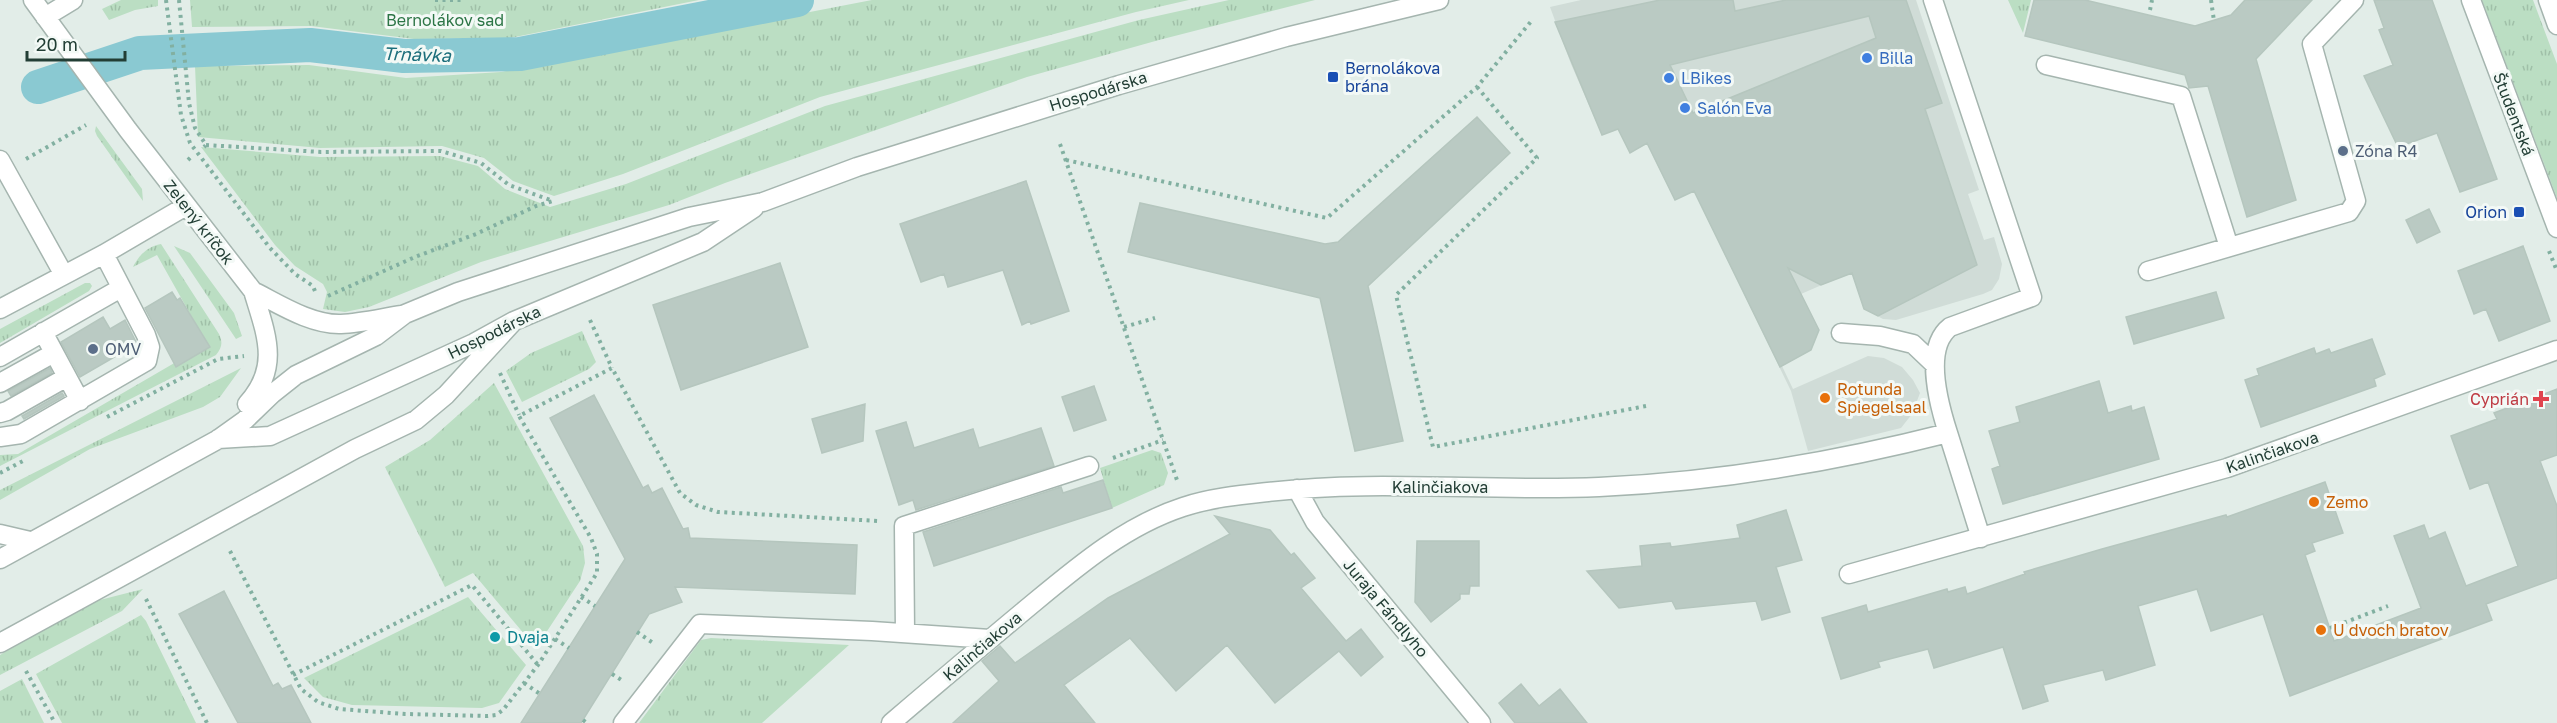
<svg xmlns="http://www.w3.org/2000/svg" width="2557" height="723" font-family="'Golos Text',sans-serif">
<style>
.built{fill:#d0dcd7}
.grass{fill:url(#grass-tufts)}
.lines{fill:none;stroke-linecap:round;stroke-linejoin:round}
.canal{stroke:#8ac9d2;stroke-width:34}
.building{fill:#bacac3;stroke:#b5c6be;stroke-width:1.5;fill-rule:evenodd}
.minor-casing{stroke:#a5b5af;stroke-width:21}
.path{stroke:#82b0a1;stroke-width:4;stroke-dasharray:3 4.5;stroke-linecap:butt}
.minor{stroke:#fff;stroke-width:18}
.shop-dot{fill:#3f7fe0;stroke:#f3f9f6;stroke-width:2}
.transit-dot{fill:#1a4fb4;stroke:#f3f9f6;stroke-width:2}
.service-dot{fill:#5c6f8a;stroke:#f3f9f6;stroke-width:2}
.food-dot{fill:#e8710a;stroke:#f3f9f6;stroke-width:2}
.health-dot{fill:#e0444e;stroke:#f3f9f6;stroke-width:2}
.culture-dot{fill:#0f9aa8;stroke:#f3f9f6;stroke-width:2}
.labels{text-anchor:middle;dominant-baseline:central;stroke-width:6;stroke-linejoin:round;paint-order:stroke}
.park-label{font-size:16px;fill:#2c7546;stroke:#f3f9f6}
.shop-label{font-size:16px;fill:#366cbe;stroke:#f3f9f6;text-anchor:start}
.transit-label{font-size:16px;fill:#164399;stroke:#f3f9f6;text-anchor:start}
.street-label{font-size:16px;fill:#223e35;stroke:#f3f9f6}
.service-label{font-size:16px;fill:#4e5e75;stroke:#f3f9f6;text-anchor:start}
.food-label{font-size:16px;fill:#c56008;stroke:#f3f9f6;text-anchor:start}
.health-label{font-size:16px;fill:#be3a42;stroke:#f3f9f6;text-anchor:end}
.culture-label{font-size:16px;fill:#0d838f;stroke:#f3f9f6;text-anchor:start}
.water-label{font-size:18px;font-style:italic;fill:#1b6e7b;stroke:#f3f9f6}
</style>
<defs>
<pattern id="grass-tufts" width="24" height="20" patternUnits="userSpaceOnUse" patternTransform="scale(1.5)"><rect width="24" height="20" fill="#bbdec3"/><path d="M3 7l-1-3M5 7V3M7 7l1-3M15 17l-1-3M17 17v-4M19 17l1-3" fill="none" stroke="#a0c0a8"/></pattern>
</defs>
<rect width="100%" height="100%" fill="#e2ede8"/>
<path class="built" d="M1581 0H1916L1979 190 1968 194 1984 240 1994 237 2002 264 1999 279 1992 290 1983 294 1896 320 1883 319 1864 309 1852 273 1824 284 1801 294 1819 330 1811 350 1782 366 1793 389 1868 356 1884 358 1902 367 1913 380 1920 393 1912 414 1901 428 1808 451 1791 391 1694 191 1675 200 1647 144 1630 153 1618 129 1602 135 1571 64 1550 7Z"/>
<path class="grass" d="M121 0H158V6L135 10 109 20 102 9Z
M190 0H699L510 38 414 39 311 26 192 27Z
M872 0H1189L1136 12 820 97 623 174 554 196 513 181 484 158 442 146 320 148 198 137 195 66 309 65 406 78 501 72Z
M1229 0H1315L1159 40 1027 77 725 183 669 205 481 262 369 307 345 312 323 309 327 292 323 284 295 266 275 245 201 147 320 157 440 156 478 166 505 189 550 207 626 184 825 106 1139 20Z
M2008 0H2031L2023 33Z
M2482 0H2533L2557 64V198Z
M96 126 142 189 143 201 97 136 95 131Z
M161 244 219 334C223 343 222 347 216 355L0 466V455L18 454 207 344 157 255 133 267C139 255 147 247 161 244Z
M174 246 190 253 234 313 242 336 236 339Z
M85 283H90L92 286 89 291 0 343V329Z
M582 331 596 362 589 369 522 402 506 371 531 353Z
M241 368 220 397 203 407 90 449 0 500V490Z
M494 383 583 546 585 563 580 581 536 648 473 573 445 587 385 467 430 440Z
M1152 450 1161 453 1168 473 1164 485 1112 508 1100 468Z
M143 589 122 611 0 675V655L84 604Z
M468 597 526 665 499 703 482 708 352 705 323 697 304 678Z
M141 615 146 621 196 723H62L36 674Z
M711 638 849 645 762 723H639L701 640Z
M22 679 44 723H0V691Z"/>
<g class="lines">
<path class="canal" d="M38 87 140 53 310 45 404 56 520 54 797 0"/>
</g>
<path class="building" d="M1660 0H1733L1735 11 1786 0H1906L1942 103 1925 109 1977 265 1878 316 1864 309 1852 273 1821 285 1788 268 1819 330 1811 350 1780 367 1694 191 1675 200 1647 143 1630 153 1618 129 1602 135 1555 22ZM1869 16 1876 38 1693 113 1670 65Z
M2034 0H2085L2195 26 2231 15 2245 0H2312L2256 59 2296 200 2247 217 2208 86 2189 88 2185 75 2025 36Z
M2374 0H2432L2497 179 2460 192 2437 133 2398 147 2364 76 2393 65 2379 30 2384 28Z
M1477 117 1510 153 1368 286 1403 441 1355 451 1320 298 1128 252 1140 203 1325 244 1338 242Z
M1026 181 1069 311 1031 324 1030 321 1022 325 1003 270 948 287 944 274 921 282 900 224Z
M2429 209 2440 232 2417 243 2406 220Z
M2523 246 2550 321 2499 341 2486 309 2474 314 2458 271Z
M780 263 808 347 681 390 653 305Z
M172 292 177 300 180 298 210 347 176 367 145 308Z
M2216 292 2224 318 2134 344 2126 317Z
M103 317 110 329 125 320 137 344 80 377 61 342Z
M2372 339 2385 374 2374 379 2376 386 2261 427 2245 380 2259 375 2257 369 2314 348 2316 354 2329 349 2331 353Z
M50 368 52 373 11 396 8 391Z
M2099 381 2108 413 2131 406 2132 411 2144 407 2159 459 2003 504 1992 469 2000 466 1989 431 2020 422 2016 407Z
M1094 386 1106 420 1074 431 1062 397Z
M2557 389V455L2540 461 2557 506V578L2486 604 2492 620 2290 696 2263 614 2211 631 2197 589 2138 606 2155 665 2106 680 2103 670 2043 685 2048 701 2023 709 2003 647 1934 668 1928 649 1878 662 1880 667 1841 679 1822 618 1866 605 1868 612 1947 589 1948 592 1965 587 1967 594 2025 574 2024 572 2102 549 2226 515 2227 517 2325 482 2343 533 2312 543 2315 551 2305 555 2334 641 2421 608 2394 536 2424 525 2429 539 2445 532 2466 586 2518 566 2488 482 2470 489 2451 436 2497 419 2494 413Z
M62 393 64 396 24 419 22 416Z
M594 395 643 488 648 485 652 493 662 488 683 529 688 528 690 538 857 545 855 594 675 587 682 602 649 614 581 723H521L625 559 550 418Z
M865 404 863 441 822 453 812 419Z
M906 422 914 448 973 429 979 448 1041 428 1054 466 916 510 913 500 899 505 876 431Z
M1103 480 1112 508 934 566 923 532 1061 487 1063 493Z
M1786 510 1802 560 1776 567 1790 612 1762 620 1756 601 1676 609 1672 601 1619 608 1587 571 1642 566 1640 546 1670 543 1671 547 1740 538 1737 525Z
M1215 516 1270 530 1291 555 1294 553 1315 578 1301 588 1346 641 1361 629 1383 657 1361 676 1339 651 1275 703 1227 645 1176 691 1130 638 1064 685 1095 723H953L999 681 982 661 1000 646 1015 663 1108 598 1230 534Z
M1417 541H1479V586H1470L1469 594H1460V599L1431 622 1415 602Z
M224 591 273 686 278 683 282 689 291 685 311 723H238L179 614Z
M1521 684 1539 706 1560 689 1587 723H1515L1499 703Z"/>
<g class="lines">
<g class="minor-casing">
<path id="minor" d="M33 0 128 130 253 291C266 334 281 367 247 404
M1933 0 2032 297 1950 327C1923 348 1939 405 1948 433
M2471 0 2557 228
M2548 0 2557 25
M45 17 73 0
M2046 65 2181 96 2229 247
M0 160 64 275
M2148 271 2349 212 2356 201 2312 44 2354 0
M253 291C279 304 311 325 341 324 361 323 382 318 402 315
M0 309 104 254 186 206
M43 332 80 401
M1841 333 1880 336 1913 344 1934 364
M0 357 121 288
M0 383 54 353
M0 413 7 411 67 377
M0 437 21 434 147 361 150 347 146 335 104 254
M218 439 270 436 474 343 514 321 703 242 754 208
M1297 489 1315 522 1481 723
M0 534 30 541
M0 559 217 440 245 420 272 394 296 375 376 336 405 314 458 292 689 217 763 202 857 167 1119 85 1286 37 1439 0
M1849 574 2227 468 2557 350
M905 632 904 526 1089 466
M0 643 355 449 416 420 446 395 514 321
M623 723 700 624 872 631 990 639
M891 723C938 683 984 644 1031 605 1078 566 1125 526 1183 507 1210 498 1240 495 1268 492 1378 479 1488 492 1599 487 1716 482 1834 462 1948 433L1981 538"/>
</g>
<path class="path" d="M166 0 181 115 190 143 270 248 295 274 313 286 316 294
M179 0 189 103 195 128 206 145 204 147
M435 0H463
M2211 0 2214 21
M2150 10 2152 0
M1477 87 1537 158 1396 295 1433 447 1646 406
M1060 144 1178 483
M206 145 321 152 441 151 481 163 509 185 553 201
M26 159 86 125
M188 160 192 156
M1066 160 1327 218 1477 87 1533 19
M2549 251 2557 271
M328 296 415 257 476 234 536 206 553 201
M590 320 612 368
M1124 327 1155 318
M500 373 519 415
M107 417 218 359 244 356
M1113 458 1163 440
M0 473 23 461
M230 551 301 689 318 702 339 709 405 714 488 716 496 715 503 710 538 665 597 573V554L591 538 519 416 612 368 680 493 696 505 718 512 879 521
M581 597 595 606
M146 599 207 723
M2330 628 2388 606
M637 632 653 643
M555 639 569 648
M26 671 55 723
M612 674 623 681
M293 675 472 585 538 665
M524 683 540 694
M583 720 587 723"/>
<use href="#minor" class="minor"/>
</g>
<g class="shop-dot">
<circle cx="1867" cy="58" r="6"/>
<circle cx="1669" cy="78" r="6"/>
<circle cx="1685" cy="108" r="6"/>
</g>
<g class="transit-dot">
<rect x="1327" y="71" width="12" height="12" rx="3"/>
<rect x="2513" y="206" width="12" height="12" rx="3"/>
</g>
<g class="service-dot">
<circle cx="2343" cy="151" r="6"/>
<circle cx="93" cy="349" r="6"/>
</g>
<g class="food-dot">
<circle cx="1825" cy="398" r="6"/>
<circle cx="2314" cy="502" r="6"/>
<circle cx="2321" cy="630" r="6"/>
</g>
<path class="health-dot" d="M2538 390h6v6h6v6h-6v6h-6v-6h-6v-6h6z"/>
<circle class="culture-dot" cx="495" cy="637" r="6"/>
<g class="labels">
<g class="park-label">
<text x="445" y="20">Bernolákov sad</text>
</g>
<g class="shop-label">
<text x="1879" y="58">Billa</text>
<text x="1681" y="78">LBikes</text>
<text x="1697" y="108">Salón Eva</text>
</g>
<g class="transit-label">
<text x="1345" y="68">Bernolákova<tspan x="1345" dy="18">brána</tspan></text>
<text x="2507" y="212" text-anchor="end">Orion</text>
</g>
<g class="street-label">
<text transform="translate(1098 91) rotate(-17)">Hospodárska</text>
<text transform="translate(2514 114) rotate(69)">Študentská</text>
<text transform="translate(199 222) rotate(52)">Zelený kríčok</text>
<text transform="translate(494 332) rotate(-26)">Hospodárska</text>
<text transform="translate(2272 452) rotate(-19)">Kalinčiakova</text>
<text x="1440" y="487">Kalinčiakova</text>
<text transform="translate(1386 608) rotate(50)">Juraja Fándlyho</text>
<text transform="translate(982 646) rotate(-40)">Kalinčiakova</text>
</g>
<g class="service-label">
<text x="2355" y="151">Zóna R4</text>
<text x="105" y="349">OMV</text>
</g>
<g class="food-label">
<text x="1837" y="389">Rotunda<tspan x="1837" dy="18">Spiegelsaal</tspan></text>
<text x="2326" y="502">Zemo</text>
<text x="2333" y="630">U dvoch bratov</text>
</g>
<g class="health-label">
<text x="2529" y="399">Cyprián</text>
</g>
<g class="culture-label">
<text x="507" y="637">Dvaja</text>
</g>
<g class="water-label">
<text transform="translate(417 54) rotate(2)">Trnávka</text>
</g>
</g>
<path d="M27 51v9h98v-9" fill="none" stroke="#223e35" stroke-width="3"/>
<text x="36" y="51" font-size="18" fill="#223e35" stroke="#f3f9f6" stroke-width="4.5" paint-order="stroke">20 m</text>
</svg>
